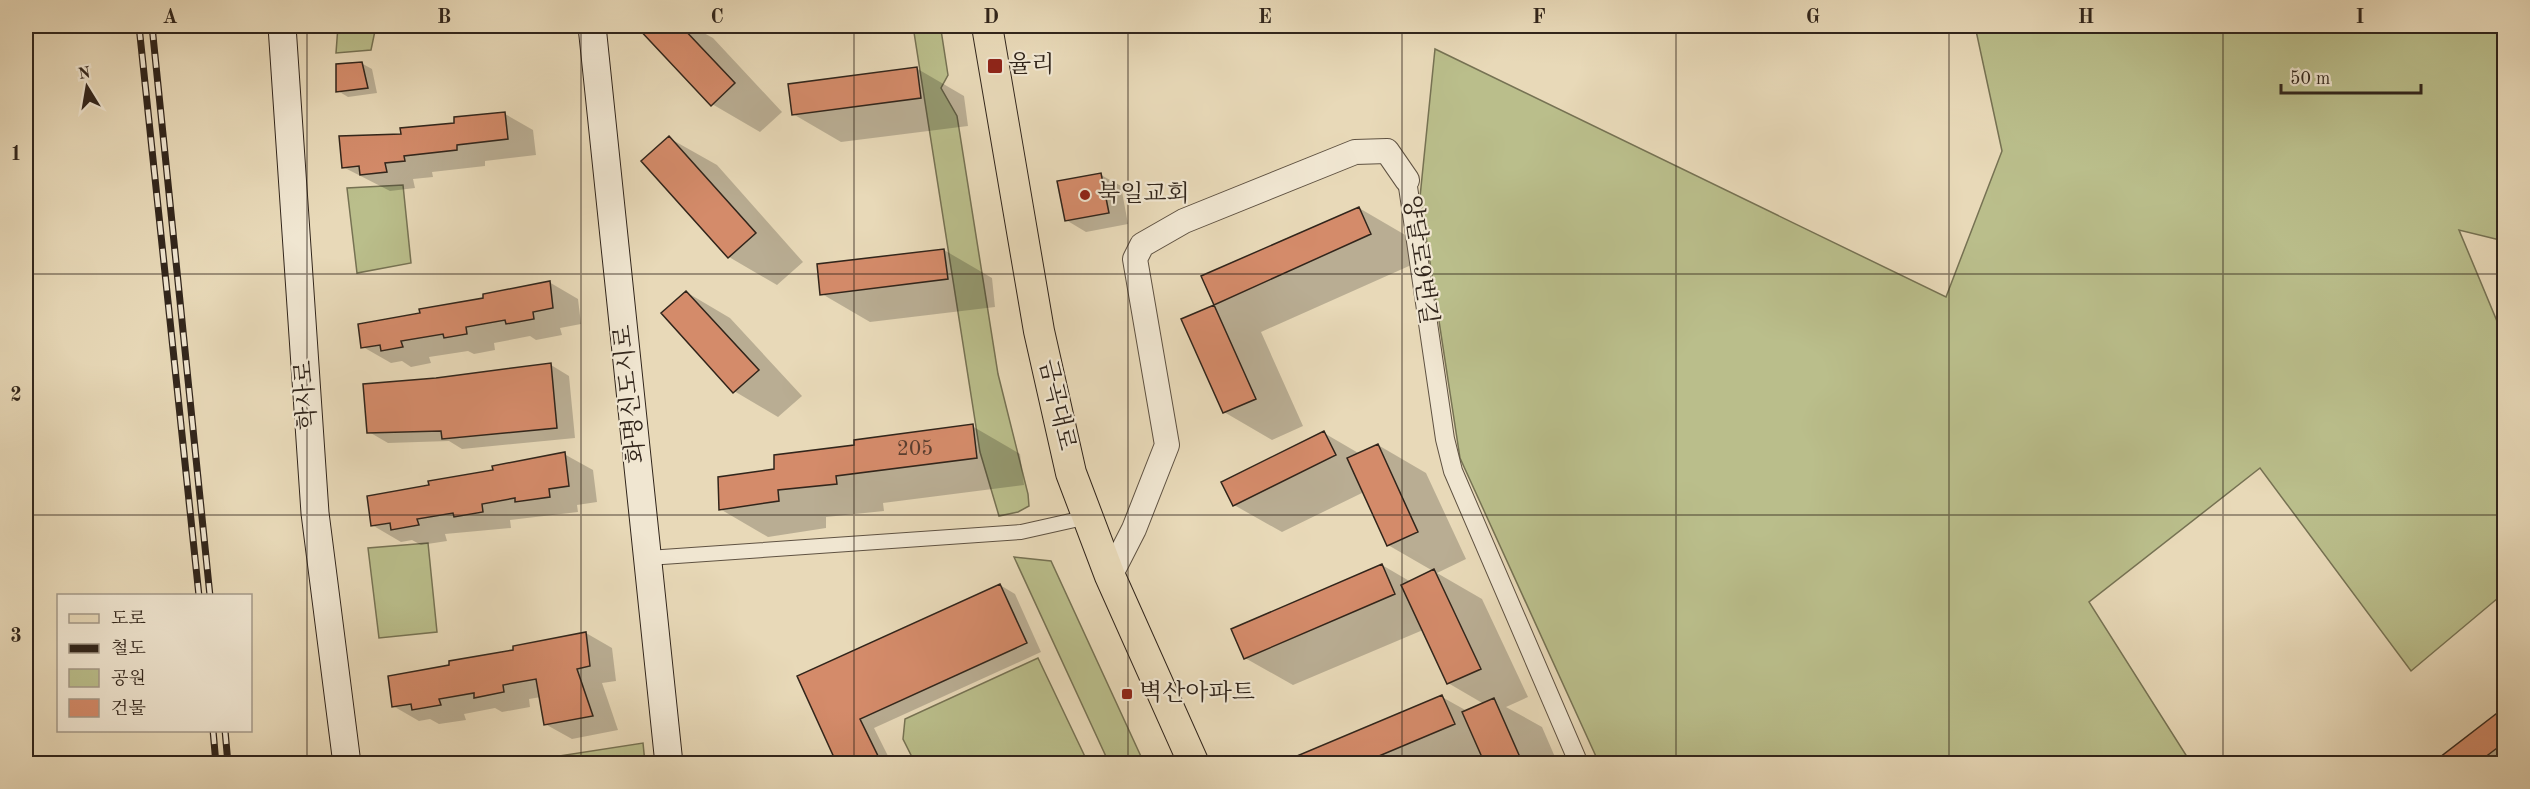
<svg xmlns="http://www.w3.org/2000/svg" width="2530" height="789" font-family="'Old Standard TT','Noto Serif KR',serif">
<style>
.green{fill:#babe8b;stroke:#767253;stroke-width:1.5}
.shadow{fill:#0003}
.building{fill:#d48b6a;stroke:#31251b;stroke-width:1.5}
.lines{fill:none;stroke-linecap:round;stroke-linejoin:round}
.pedestrian-casing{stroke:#5f5242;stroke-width:16}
.minor-casing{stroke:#5f5242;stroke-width:20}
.tertiary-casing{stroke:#5f5242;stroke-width:26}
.secondary-casing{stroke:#31251b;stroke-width:29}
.primary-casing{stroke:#31251b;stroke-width:32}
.pedestrian{stroke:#f0e6d1;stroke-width:14}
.minor{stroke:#f0e6d1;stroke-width:18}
.tertiary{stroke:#f0e6d1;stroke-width:24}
.secondary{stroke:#f0e6d1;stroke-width:27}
.primary{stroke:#e8d9b8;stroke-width:30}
.rail-casing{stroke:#31251b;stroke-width:7}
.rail{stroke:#f0e6d1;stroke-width:4.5;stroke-dasharray:14;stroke-linecap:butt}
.grid{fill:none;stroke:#31251b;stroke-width:1.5;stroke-opacity:0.55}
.poi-dot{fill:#8f2418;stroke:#f0e6d1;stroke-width:2}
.labels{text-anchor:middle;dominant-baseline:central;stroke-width:4.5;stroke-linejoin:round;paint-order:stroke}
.number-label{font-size:21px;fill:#5a3e2f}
.poi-label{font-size:24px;fill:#31251b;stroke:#f0e6d1;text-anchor:start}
.street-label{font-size:24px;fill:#31251b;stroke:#f0e6d1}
.neatline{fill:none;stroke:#31251b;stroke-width:2}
.grid-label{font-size:20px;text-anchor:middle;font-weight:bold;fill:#31251b}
</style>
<rect width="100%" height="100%" fill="#e8d9b8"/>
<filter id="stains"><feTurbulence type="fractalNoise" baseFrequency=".00333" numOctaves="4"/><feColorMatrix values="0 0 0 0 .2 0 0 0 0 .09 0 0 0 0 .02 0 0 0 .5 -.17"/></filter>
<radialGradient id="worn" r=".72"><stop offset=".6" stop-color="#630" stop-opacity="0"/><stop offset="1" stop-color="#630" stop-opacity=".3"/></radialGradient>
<path class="green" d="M338 26H376L371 50 336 53Z
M913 26H940L941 30 948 75 941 88 957 116 998 374 1028 494 1029 506 1018 512 999 516 980 452Z
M1975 26H2504V241L2459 230 2504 338V593L2411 671 2260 468 2089 602 2191 763H1599L1460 458 1420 197 1435 49 1946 297 2002 151Z
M403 185 411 263 357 273 347 188Z
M428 543 437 632 379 638 368 548Z
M1014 557 1051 561 1144 763H1109Z
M1038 658 1088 763H915L903 739 905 719Z
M643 743 645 763H514Z"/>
<path class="shadow" d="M649 26H691L713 38 782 112 760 132 712 104 643 31Z
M361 63 372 69 377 93 348 97 338 91Z
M916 68 964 96 968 126 841 142 793 114Z
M505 114 533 130 536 155 485 161V166L432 172 433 177 413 179 415 188 390 191 343 167 403 135Z
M669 138 717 165 803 262 777 285 729 257 643 161Z
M1101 175 1121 186 1128 224 1086 232 1066 220Z
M1359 208 1407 236 1418 262 1261 332 1303 426 1272 440 1224 412 1183 320 1216 305 1203 277Z
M944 250 992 278 995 307 870 322 822 294Z
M549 282 578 299 581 324 560 328 562 335 536 340 530 336 494 343 495 350 474 354 468 351 429 357 431 363 411 367 402 361 391 363 363 347 422 314Z
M686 292 730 318 802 396 778 417 734 391Z
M551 365 569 376 575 438 462 449 449 441 388 443 369 432 436 379Z
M972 426 1020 454 1024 485 883 503 884 511 826 517V528L768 537 720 509 856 447Z
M1324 433 1360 454 1378 445 1426 473 1466 559 1437 573 1482 599 1528 697 1506 707 1542 727 1558 764H1487L1485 759 1474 764H1296L1442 697 1467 711 1484 704 1448 683 1423 630 1293 685 1245 658 1382 565 1411 582 1433 571 1388 545 1364 492 1282 532 1234 505Z
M564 454 593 470 597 502 577 505 578 512 510 520 511 528 445 534 447 541 421 545 412 540 401 542 372 525 494 472Z
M1000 585 1015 594 1041 652 874 728 892 764H839L799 677Z
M586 633 612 648 616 681 602 683 618 730 572 739 545 724 541 697 529 699 530 707 502 712 495 708 464 714 466 720 439 724 430 719 419 721 393 706 515 652Z
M2504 709V764H2438Z"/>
<path class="building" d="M636 26H681L735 83 711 106Z
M362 62 368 88 336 92V64Z
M917 67 921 98 792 115 788 84Z
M505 112 508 139 457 145V150L404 156 405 161 385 163 387 172 360 175 359 166 342 168 339 136 401 134 400 128 454 123V117Z
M669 136 756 233 728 258 641 161Z
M1101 173 1109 213 1065 221 1057 181Z
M1359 207 1371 234 1214 305 1201 276Z
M944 249 948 279 820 295 817 264Z
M550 281 553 308 533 312 534 319 506 324 505 320 466 327 467 334 444 338 443 334 401 341 403 347 381 351 380 345 361 348 358 324 420 313 419 309 483 298V294Z
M686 291 759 370 733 393 661 313Z
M1214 305 1256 399 1223 413 1181 319Z
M551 363 557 428 442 439 441 431 367 433 363 384 436 378Z
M973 424 977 458 836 476 837 484 778 490 779 501 719 510 718 477 774 469V455L854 445V440Z
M1324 431 1336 455 1233 506 1221 482Z
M1378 444 1418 532 1387 546 1347 458Z
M565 452 569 486 549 489 550 497 515 502V498L482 504 483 512 454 517 453 513 417 519 419 525 391 530 390 523 371 526 367 496 429 485 428 481 493 470 492 466Z
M1382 564 1395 594 1244 659 1231 629Z
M1434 569 1481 669 1447 684 1401 585Z
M1000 584 1027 643 860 719 882 764H837L797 676Z
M586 632 590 666 577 669 593 716 544 725 536 679 503 685 504 692 474 698V693L439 699 441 705 412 710 411 704 392 707 388 676 449 665V661L513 650V646Z
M1442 695 1455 724 1360 764H1278Z
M1494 698 1523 764H1485L1462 712Z
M2505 707V742L2476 764H2431Z"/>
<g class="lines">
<g class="pedestrian-casing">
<path id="pedestrian" d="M648 558 1021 532 1088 517"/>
</g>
<g class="minor-casing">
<path id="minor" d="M1407 180 1445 439 1453 471 1579 764"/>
</g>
<g class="tertiary-casing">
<path id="tertiary" d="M1110 576 1134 529 1167 445 1135 259 1142 245 1184 221 1355 152 1387 151 1407 180"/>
</g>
<g class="secondary-casing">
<path id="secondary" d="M282 26 315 513 347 764
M592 26 669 764"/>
</g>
<g class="primary-casing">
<path id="primary" d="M987 26 1039 331 1071 473 1110 576 1194 764"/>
</g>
<use href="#pedestrian" class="pedestrian"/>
<use href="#minor" class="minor"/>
<use href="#tertiary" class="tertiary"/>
<use href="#secondary" class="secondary"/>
<use href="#primary" class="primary"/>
<g class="rail-casing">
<path id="rail" d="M139 26 199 596
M152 26 210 596
M213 730 216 764
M225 730 228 764"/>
</g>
<use href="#rail" class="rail"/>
</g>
<path class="grid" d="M307 26V764M581 26V764M854 26V764M1128 26V764M1402 26V764M1676 26V764M1949 26V764M2223 26V764M26 274H2504M26 515H2504"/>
<g class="poi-dot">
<rect x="987" y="58" width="16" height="16" rx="3"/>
<circle cx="1085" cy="195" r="6"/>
<rect x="1121" y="688" width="12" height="12" rx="3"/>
</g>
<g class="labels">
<g class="number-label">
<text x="915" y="449">205</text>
</g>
<g class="poi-label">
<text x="1008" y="66">율리</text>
<text x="1097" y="195">북일교회</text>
<text x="1139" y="694">벽산아파트</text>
</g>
<g class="street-label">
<text transform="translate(1419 260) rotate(82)">양달로9번길</text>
<text transform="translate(631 394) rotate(-96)">화명신도시로</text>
<text transform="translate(307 395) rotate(-94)">학사로</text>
<text transform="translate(1056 405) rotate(77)">금곡대로</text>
</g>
</g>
<rect width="2530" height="789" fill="none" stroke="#e8d9b8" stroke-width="66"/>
<rect x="57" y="594" width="195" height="138" fill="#f0e6d1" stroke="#a49988" stroke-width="1.5"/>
<rect x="69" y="614" width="30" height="9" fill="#e8d9b8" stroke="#a49988" stroke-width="1.5"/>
<text x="111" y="624" font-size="18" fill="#31251b">도로</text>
<rect x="69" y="644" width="30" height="9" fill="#31251b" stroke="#a49988" stroke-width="1.5"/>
<text x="111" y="654" font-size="18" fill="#31251b">철도</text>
<rect x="69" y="669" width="30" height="18" fill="#babe8b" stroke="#a49988" stroke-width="1.5"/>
<text x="111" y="684" font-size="18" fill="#31251b">공원</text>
<rect x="69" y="699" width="30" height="18" fill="#d48b6a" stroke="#a49988" stroke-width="1.5"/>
<text x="111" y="714" font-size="18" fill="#31251b">건물</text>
<g transform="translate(87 87) rotate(349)" stroke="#f0e6d1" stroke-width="4.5" paint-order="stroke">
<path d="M0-4.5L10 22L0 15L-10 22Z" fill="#31251b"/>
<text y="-9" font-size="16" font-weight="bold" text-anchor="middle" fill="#31251b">N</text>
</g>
<path d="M2281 84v9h140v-9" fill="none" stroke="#31251b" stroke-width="3"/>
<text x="2290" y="84" font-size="18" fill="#31251b" stroke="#f0e6d1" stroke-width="4.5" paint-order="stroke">50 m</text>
<rect x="33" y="33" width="2464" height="723" class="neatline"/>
<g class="grid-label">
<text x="170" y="23">A</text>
<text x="444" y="23">B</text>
<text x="717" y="23">C</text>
<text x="991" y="23">D</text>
<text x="1265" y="23">E</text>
<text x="1539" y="23">F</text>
<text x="1813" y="23">G</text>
<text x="2086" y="23">H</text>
<text x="2360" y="23">I</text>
<text x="16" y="160">1</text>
<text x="16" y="401">2</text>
<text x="16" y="642">3</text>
</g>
<rect width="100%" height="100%" filter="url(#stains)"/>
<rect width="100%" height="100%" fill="url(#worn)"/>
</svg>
